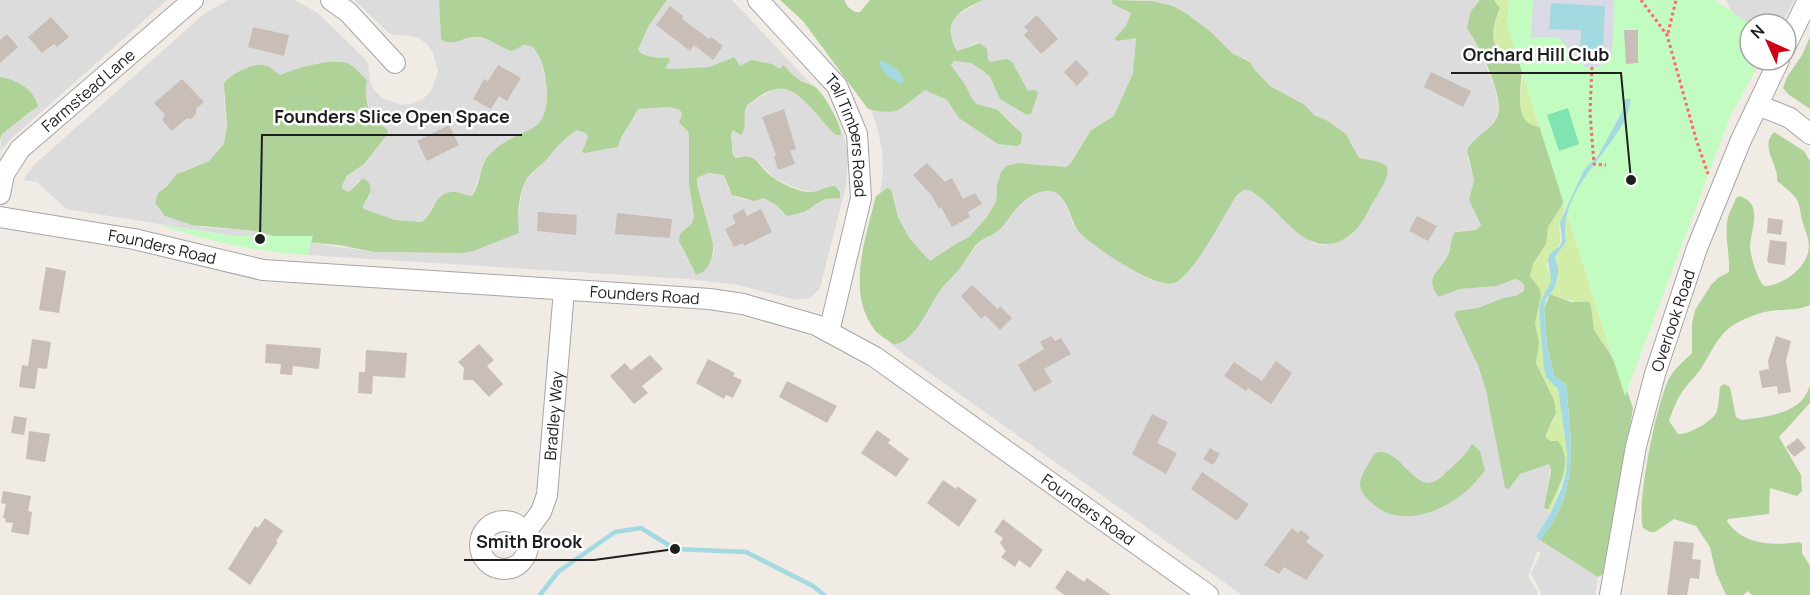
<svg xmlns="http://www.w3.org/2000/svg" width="1810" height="595" font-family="Manrope,sans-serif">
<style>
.residential{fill:#dddcdc;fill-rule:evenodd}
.grass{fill:#d1eda8}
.forest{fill:#afd298}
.park{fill:#c2fcc0}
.pitch{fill:#7fe3b2}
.plaza{fill:#d9dae6;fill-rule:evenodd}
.water{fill:#a3d9e0}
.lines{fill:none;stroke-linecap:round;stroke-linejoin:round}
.stream{stroke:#a3d9e0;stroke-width:4.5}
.building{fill:#c9bdb8}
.minor-casing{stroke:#a6a6a6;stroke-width:22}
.path{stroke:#ff6768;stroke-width:3;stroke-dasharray:3 3;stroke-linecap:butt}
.minor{stroke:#fff;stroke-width:20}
.labels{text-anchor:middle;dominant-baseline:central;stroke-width:5;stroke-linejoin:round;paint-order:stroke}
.street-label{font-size:16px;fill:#1f1f1f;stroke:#fff}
.leader{fill:none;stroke:#1f1f1f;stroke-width:2}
.callout-dot{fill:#1f1f1f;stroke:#fff;stroke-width:2}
.callout-label{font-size:18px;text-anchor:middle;font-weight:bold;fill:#1f1f1f;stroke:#fff;stroke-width:5;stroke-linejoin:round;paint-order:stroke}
</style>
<rect width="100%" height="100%" fill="#f0ebe5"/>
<path class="residential" d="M0 0H167L12 138 0 151 2 134 32 112 17 82 0 77Z
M228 0H294L306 6 320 15 364 58 368 64 370 81 374 90 382 98 401 105 412 104 423 99 431 91 438 72 433 52 427 44 418 38 410 36 394 35 388 32 354 0H439L441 39 451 43 475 37 487 39 512 51 524 45 533 47 536 50 546 77V113L540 124 485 160 472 196 452 192 432 207 429 216 421 222 395 220 364 209V203L371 195 359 180 349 192 343 189 342 186 348 176 364 164 387 135 385 127 371 115 365 90 318 63 281 75H278L265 65H257L226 80 224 98 227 136 224 144 209 161 182 171 158 193 165 216 203 227 255 231 274 236H234L66 209 37 182 23 180 35 164 204 14Z
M667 0H732L812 85 798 79 783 65 780 69 772 64 740 66 731 58 709 67 672 69 665 68 668 59 651 58 638 50 649 25Z
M983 0H1111L1131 13 1126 26 1114 39 1118 41 1136 38 1133 73 1114 116 1091 130 1071 163 1066 167 1032 164 996 192V202L987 217 969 237 957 243 930 261 910 239 898 217 891 189 887 188 880 192 883 175 882 150 877 126 871 110 878 111 905 107 912 99 925 90 947 100 952 107 1018 128 998 110 977 104 972 99 966 86 951 65 953 61H960L971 63 983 71 990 77 1000 99 1028 91 1012 63 991 62 988 60 978 42 957 51 951 40 950 30 951 21 956 16Z
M1138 0H1480L1474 7 1469 32 1477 44 1494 85 1498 104V114L1489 129 1473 142 1468 159 1474 180 1469 200 1481 225 1476 230 1457 231 1452 238 1447 257 1433 278 1439 297 1460 289 1497 286 1515 279 1520 281 1524 285V291L1515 296 1503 298 1478 308 1457 311 1486 390 1509 489 1520 474 1547 463 1550 466 1545 510 1551 512 1536 537 1598 577 1595 595H1541V592L1531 573 1541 553 1537 551 1528 577 1538 592 1537 595H1242L903 354 887 340 893 344 914 332 941 288 959 269 981 240 999 230 1022 202 1033 195 1044 191H1053L1063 198 1073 224 1080 233 1099 248 1151 280 1194 264 1236 196 1243 189H1249L1270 205 1296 232 1315 244 1323 245 1343 240 1351 235 1370 209 1379 192 1387 166 1376 161 1359 158 1356 155 1352 143 1319 117 1314 115 1305 105 1270 86 1255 70 1250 61 1232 53 1212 33 1173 6 1152 1ZM1382 452 1404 465 1416 479 1423 483 1430 484 1437 480 1467 452 1479 479 1460 496 1426 513 1414 516 1360 481 1374 455Z
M1726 0H1794L1781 24H1750L1731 11Z
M776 88 788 90 804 100 816 112 841 133 824 99 835 115 842 131 846 145 848 160 846 185 820 288 810 298 796 300 738 285 688 279 307 255 311 243 374 252 464 253 520 230 517 224 522 191 525 182 555 147 568 137 577 130H581L586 133 588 137 582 152 615 148 621 134 635 118 638 109 670 107 680 110 682 114 680 125 688 131 689 136V184L694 216 692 223 680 234 681 246 695 274H701L714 253 713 243 697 185V178L708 173 724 175 728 188 735 197 751 201 764 198 776 205 782 212 816 206 825 199 833 198 835 186 811 192 796 188 774 178 760 163 748 156 734 157 731 134 733 130 745 126 744 113 747 105Z"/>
<path class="grass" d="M1494 0H1509L1507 25 1517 56C1487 51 1492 30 1500 8Z
M1523 75 1539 127C1512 125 1521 94 1523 75Z
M1563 203 1565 209C1563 213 1561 218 1560 223 1557 239 1567 243 1550 254L1547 265 1551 282 1541 300 1539 310 1546 377 1558 389 1567 453 1566 472 1551 512 1548 510 1561 482 1551 441 1546 438 1545 434 1554 420 1556 413 1554 400 1536 363 1539 343 1535 323 1541 296 1540 289 1529 276 1533 265 1546 244 1548 227Z
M1567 214 1612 357 1594 330 1591 307 1550 294 1554 289 1558 268 1555 257 1566 242 1564 220Z"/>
<path class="forest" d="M439 0H667L649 25 638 50C646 58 657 58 669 58L670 61 665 68 672 69 709 67 734 57 740 66 751 60 772 64 780 69 783 65C789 70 794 77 801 81 805 83 810 84 814 86 824 93 841 124 841 135H836C821 122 798 83 775 89 765 91 755 100 747 105 742 115 748 126 741 135L733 130 731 134 733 155 736 158C757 152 757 165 771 176 780 183 800 193 812 192 820 191 827 186 835 186L840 192V198L825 199 804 212 787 216 776 205 764 198 754 201 732 195 724 175 708 173 697 178V185L713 243C714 256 709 272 696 275L679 241 680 234 692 223 694 216 689 184V136L688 131 679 123 682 114 680 110 670 107 638 109C632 124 622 130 618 147L584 153 582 152 588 137 586 133 577 130C561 141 557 147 546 160 540 166 533 171 528 177 518 191 517 217 519 233L473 251 464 253 374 252 339 245 293 241 255 231 192 225 165 216 155 203 158 193 167 186 177 174 209 161 224 144 227 127 224 83C231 74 252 63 264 65 272 66 274 73 281 75 295 68 334 57 349 64 355 67 361 75 367 80 364 91 367 109 373 118 377 123 384 125 388 131L387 135 364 164 347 176 342 186 343 189 349 192 363 178C377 187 369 195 363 206L364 209 395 220 421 222C434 216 433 193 452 192 458 191 465 196 472 196 481 184 479 165 490 154 521 122 552 143 546 81 545 70 540 55 533 47L524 45 512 51C500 48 488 36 475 37 463 37 452 48 441 39Z
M780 0H844L848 7 855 12H860L870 0H983C957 12 941 21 957 51L980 43 987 49 988 60 991 62 1007 59 1012 62 1028 91 1035 90 1038 93 1031 114 1027 115 1000 99 990 77 983 71 971 63 954 61 951 65 966 86 972 99 977 104 998 110 1022 134 1021 143 1018 146 998 144 959 118 947 100 925 90C901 107 901 117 868 109L803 21Z
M1111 0 1152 1 1173 6 1187 14 1212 33 1232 53 1250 62 1255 70 1270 86 1305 105 1314 115 1326 120 1346 134 1359 158 1376 161 1387 166C1390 178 1378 194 1372 204 1364 221 1353 238 1335 243 1302 251 1283 214 1259 197 1254 193 1250 189 1243 190L1236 196C1224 216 1195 272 1176 282 1158 292 1095 247 1081 234 1068 221 1069 189 1046 191 1034 192 1024 200 1016 209 1010 215 1005 225 999 230 993 235 985 237 979 242 971 250 967 259 960 268 954 276 945 283 939 292 929 307 913 345 893 344 887 339 878 335 874 329 846 292 866 236 876 196L887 188 891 189 898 217 910 239 930 261 957 243 969 237 987 217 996 202 997 185 1001 172 1006 166 1018 163 1066 167 1071 163 1091 130 1114 116 1133 73 1136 38 1118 41 1114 39 1126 26 1131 13 1113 4Z
M1480 0H1494L1500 8C1490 33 1487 55 1522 56 1525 79 1507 125 1541 127L1578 173 1561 207 1548 227 1546 244 1533 264 1530 276 1540 289 1541 296 1535 323 1539 343 1536 363 1554 400 1556 413 1546 434V438L1551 441H1558C1575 462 1557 490 1548 510L1544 508 1551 471 1549 464 1520 474 1509 489 1505 488 1486 390 1478 366 1454 314 1457 311 1478 308 1503 298 1515 296 1524 291V285L1520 281 1515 279 1497 286 1460 289 1439 297C1423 277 1439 273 1448 255 1451 248 1450 240 1455 232L1476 230 1481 225 1469 200 1474 180 1467 150C1474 136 1492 131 1498 115 1503 98 1485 58 1476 43 1473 37 1469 33 1467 27L1471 11Z
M1810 37V109L1788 94 1783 88 1787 77 1802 55Z
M0 77C17 80 33 88 38 106L2 134 0 140Z
M1774 132 1804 151 1810 161V305C1795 312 1777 308 1761 313 1723 325 1721 335 1702 367 1697 375 1690 381 1685 388 1677 398 1673 410 1669 421L1678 434C1688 435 1714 421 1717 411 1719 403 1719 394 1720 387L1724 384 1730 387 1736 417 1742 420C1761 417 1790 415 1803 399 1806 396 1808 390 1810 386V403L1779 437 1801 475 1802 491 1797 496 1770 488 1769 514 1728 519 1727 521C1742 545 1774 546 1799 542L1802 544V553L1810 566V595H1752L1748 591 1743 595H1726L1716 573 1710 547 1696 526 1674 519 1655 532H1650L1643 528C1636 504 1657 399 1670 377 1675 368 1685 360 1692 353V324L1695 310 1711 285 1718 278 1729 272C1730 254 1724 235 1728 217 1730 211 1734 204 1736 198L1739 196C1764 203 1751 229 1750 246 1750 255 1757 279 1764 286 1784 285 1808 268 1809 246 1809 238 1805 231 1803 223 1800 215 1801 204 1795 197 1790 191 1783 186 1777 181 1779 163 1759 148 1774 132Z
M1550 294 1571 302H1589L1591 307 1594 330 1612 357 1624 382 1633 408 1607 564 1602 575 1598 577 1540 540C1581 490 1571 443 1566 384L1554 376 1547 345 1544 308Z
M1472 444 1480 451 1485 470C1464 503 1406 535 1372 503 1366 498 1360 492 1360 484 1360 475 1370 463 1374 454 1394 443 1412 484 1428 483 1436 483 1442 476 1447 471 1457 463 1466 454 1472 444Z"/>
<path class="park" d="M1509 0H1715L1750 24V60H1761L1730 117 1625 396 1507 25Z
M157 224 234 236H313L307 255C255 252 206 240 157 224Z"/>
<path class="pitch" d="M1568 108 1579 144 1559 151 1547 115Z"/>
<path class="plaza" d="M1533 0H1614L1612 55 1599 67H1585L1558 37H1531ZM1581 30 1603 52 1580 51Z"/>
<path class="water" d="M1551 3 1605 6 1603 52 1580 51 1581 30 1549 29Z
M883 61 898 70 904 80 903 83 901 84 888 76 878 63Z
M1625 99H1631C1629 107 1628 115 1624 122 1604 158 1557 197 1566 242L1555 257 1558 268V275L1554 289 1546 299 1544 308 1547 345 1554 376 1566 384C1571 443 1581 490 1540 540L1536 537 1551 512 1562 487 1566 472 1567 453 1558 389 1546 377 1544 369 1539 310 1541 300 1551 282 1548 259 1550 254 1560 246 1562 241 1560 222 1584 170 1598 156 1622 112Z"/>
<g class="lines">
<path class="stream" d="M540 595 558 572 615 532 641 528 675 549 746 552 813 586 824 595"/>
</g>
<path class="building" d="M670 6 683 16 682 19 709 39 711 37 723 46 713 60 694 45 690 51 656 25Z
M1037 15 1058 39 1041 54 1024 35 1028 31 1024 27Z
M51 17 69 37 57 47 54 44 42 53 28 37Z
M253 27 289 35 284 56 248 47Z
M1624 30H1638V63L1626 64Z
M7 34 18 47 0 63V40Z
M1076 60 1089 73 1077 86 1064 72Z
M498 65 521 78 507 101 499 96 491 109 473 99 484 79 488 81Z
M1431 72 1471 91 1463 107 1424 87Z
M182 79 204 102 196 109V114L191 119 187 118 172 131 162 120 165 115 154 103Z
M784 109 796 149 790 151 795 164 778 170 774 156 776 155 762 117Z
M449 125 459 145 427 161 417 141Z
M927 163 945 182 952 178 963 199 975 193 982 204 968 212 970 217 952 227 941 207 939 209 932 196 913 175Z
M744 209 747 216 761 209 772 232 744 246 743 243 734 247 725 229 736 223 732 215Z
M538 212 577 215 576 235 537 231Z
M617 213 672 219 670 238 615 234Z
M1417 216 1437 226 1428 241 1409 231Z
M1768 218 1783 220 1781 235 1767 233Z
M1770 240 1787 242 1785 265 1769 263 1767 261Z
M46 267 66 271 59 313 39 310Z
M972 285 998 309 1000 306 1012 318 1000 330 985 315 981 319 961 296Z
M1051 336 1055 341 1061 338 1071 354 1044 369 1052 382 1034 392 1018 365 1044 349 1040 342Z
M1776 336 1791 341 1786 361 1791 392 1778 394 1777 386 1762 388 1759 371 1769 369 1768 361Z
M32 339 51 342 47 369 38 368 35 389 19 387 22 365 28 366Z
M266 344 321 348 319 369 293 366 292 375 280 374 281 364 265 363Z
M479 344 494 360 487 366 503 384 489 397 473 380H463L464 368 458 362Z
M366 350 407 353 405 378 373 376 372 394 358 393 359 372H365Z
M650 355 663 369 642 386 648 393 634 404 610 376 625 363 631 370Z
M708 359 735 373 733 376 742 380 733 398 726 395 724 399 696 383Z
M1276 361 1292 373 1271 404 1248 388 1246 391 1224 376 1234 362 1262 381Z
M787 381 837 406 827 423 779 397Z
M1152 414 1168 422 1157 443 1177 453 1166 474 1132 454Z
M14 416 27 418 24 435 11 433Z
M877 430 891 440 888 443 909 459 896 477 861 453Z
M29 431 50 434 45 462 26 459Z
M1798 438 1806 448 1794 457 1786 447Z
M1210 448 1220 454 1213 465 1203 459Z
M1202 472 1249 504 1237 521 1191 489Z
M943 480 956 489 957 486 977 500 959 527 927 503Z
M3 491 31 496 28 511 32 512 29 535 11 532 13 523 5 522 6 519 3 518 6 504 1 503Z
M265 518 283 531 276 541 278 542 250 585 228 569 255 526 258 528Z
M1003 519 1043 550 1030 568 1019 560 1015 567 1001 557 1006 551 1000 543 1003 538 994 532Z
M1292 528 1298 533 1301 530 1310 537 1306 542 1324 555 1306 580 1284 567 1279 574 1264 565Z
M1674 541 1694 543 1692 559 1701 560 1699 579 1690 578 1687 595H1667Z
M1067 570 1084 582 1087 578 1111 595H1064L1055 588Z"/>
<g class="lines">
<g class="minor-casing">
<g id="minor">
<path d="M331 0 348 12 395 63"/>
<path id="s1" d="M758 0 837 86 857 134 861 198 829 332"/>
<path d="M1786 45 1808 0"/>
<path d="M1758 105 1790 118 1810 134"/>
<path id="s2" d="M0 194 4 174 20 149 193 0"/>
<path id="s3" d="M0 217 134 239 263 270 710 299 743 304 816 325 875 357 1208 595"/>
<circle cx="504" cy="545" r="24"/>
<path id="s4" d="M525 533 541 512 547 495 564 290"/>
<path id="s5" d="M1610 595 1636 446 1655 374 1697 248 1741 140 1779 60"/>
</g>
</g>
<path class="path" d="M1641 0 1667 35 1696 139 1708 174
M1668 33 1676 0
M1592 67 1590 113 1594 164 1606 165"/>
<use href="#minor" class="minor"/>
</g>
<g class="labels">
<g class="street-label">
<text stroke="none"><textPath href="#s2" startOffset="140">Farmstead Lane</textPath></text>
<text stroke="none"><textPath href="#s1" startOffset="168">Tall Timbers Road</textPath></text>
<text stroke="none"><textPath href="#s3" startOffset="165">Founders Road</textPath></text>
<text stroke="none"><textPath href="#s3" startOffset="651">Founders Road</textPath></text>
<text stroke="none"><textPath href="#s5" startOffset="282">Overlook Road</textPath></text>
<text stroke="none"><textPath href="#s4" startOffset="124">Bradley Way</textPath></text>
<text stroke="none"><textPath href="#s3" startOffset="1155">Founders Road</textPath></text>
</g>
</g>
<path class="leader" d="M1631 180L1621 73H1451M260 239L262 135H522M675 549L594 560H464"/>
<g class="callout-dot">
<circle cx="1631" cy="180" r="6"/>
<circle cx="260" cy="239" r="6"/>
<circle cx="675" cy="549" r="6"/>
</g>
<g class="callout-label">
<text x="1536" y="61">Orchard Hill Club</text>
<text x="392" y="123">Founders Slice Open Space</text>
<text x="529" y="548">Smith Brook</text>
</g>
<g transform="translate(1768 42) rotate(315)"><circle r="28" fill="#ffffff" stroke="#a5a5a5" stroke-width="1.5"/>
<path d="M0-4.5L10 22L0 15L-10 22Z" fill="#ce0016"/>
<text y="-9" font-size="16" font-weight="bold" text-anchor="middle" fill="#1f1f1f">N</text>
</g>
</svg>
